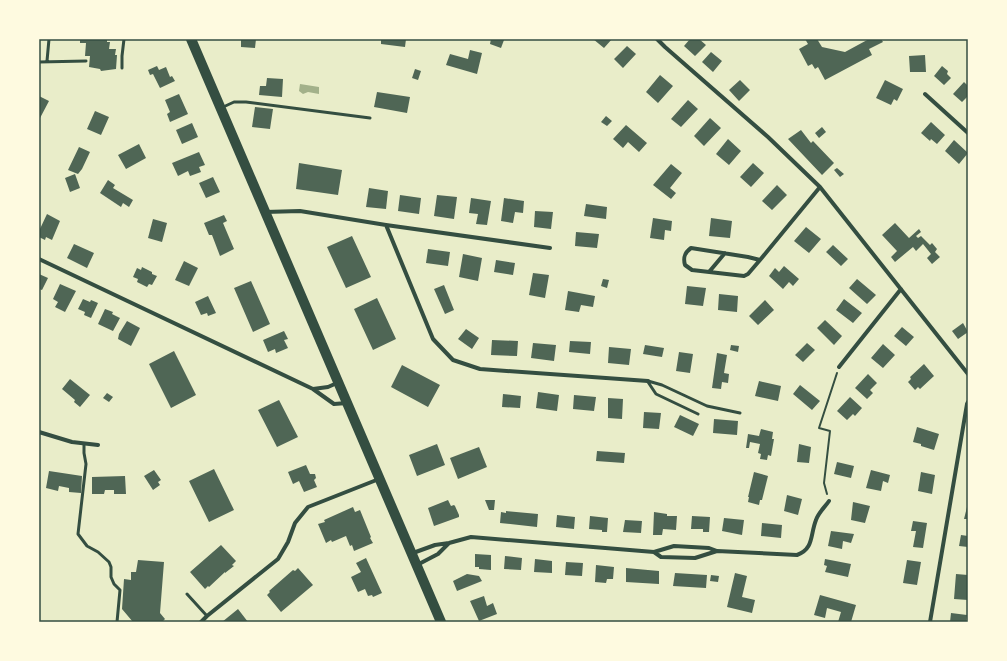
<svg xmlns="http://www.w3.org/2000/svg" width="1007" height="661" font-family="Raleway,sans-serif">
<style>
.water{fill:#a3b18a}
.building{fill:#4f6655}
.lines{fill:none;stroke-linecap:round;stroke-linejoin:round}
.path{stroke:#344e41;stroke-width:2}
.service{stroke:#344e41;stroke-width:3}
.minor{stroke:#344e41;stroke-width:4}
.primary{stroke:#344e41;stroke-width:10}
.neatline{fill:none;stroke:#344e41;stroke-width:1.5}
</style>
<rect width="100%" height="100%" fill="#e9edc9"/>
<path class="water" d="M300 84 319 87V94L308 92 303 94 299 91Z"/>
<path class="building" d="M80 39H107V42H110L109 49H116L115 55H117L116 69 101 71 100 69 89 67 90 56H85L86 43H80Z
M241 39H256L255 48 241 47Z
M381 39H406L405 47 381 44Z
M491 39 504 40 501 48 490 44Z
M593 39H612L604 48Z
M690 39H699L706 45 695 56 684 46Z
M805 39H817L822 47 845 52 869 39H881L883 42 869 49 872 55 825 80 818 67 815 69 812 64 808 66 799 49 808 44Z
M627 46 636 54 623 68 614 59Z
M470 50 482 53 477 74 446 65 450 54 468 59Z
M711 52 722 61 713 72 702 62Z
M925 55 926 72H910L909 56Z
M157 66 159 70 166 67 170 77 172 76 175 81 160 88 153 74 150 75 148 70Z
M942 66 948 71 947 74 951 78 944 85 934 76Z
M415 69 421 71 418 80 412 78Z
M660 75 673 86 658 103 646 92Z
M267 78 283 79 282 97 259 95 260 86H266Z
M740 80 750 90 739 101 729 90Z
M885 80 903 89 897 101 894 99 891 105 876 98Z
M964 82 968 86V96L962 102 953 94Z
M377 92 410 97 407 113 374 107Z
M179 94 188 114 170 122 167 114 170 112 165 100Z
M39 96 49 101 39 120Z
M688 100 698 109 681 127 671 119Z
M255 107 273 109 270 129 252 127Z
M95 111 109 117 101 135 87 129Z
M606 116 612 121 607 126 601 122Z
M710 118 721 128 704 146 694 136Z
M931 122 945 135 937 144 931 139 930 141 921 133Z
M192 123 198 137 182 144 176 130Z
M626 125 647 143 639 152 628 142 623 148 613 139Z
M822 127 826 132 819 138 815 133Z
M801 130 811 143 813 141 834 163 822 175 788 139Z
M728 139 741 151 729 165 716 154Z
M954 140 968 153 959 164 945 151Z
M139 144 146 158 126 169 118 155Z
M79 147 90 152 82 169 78 174 68 170Z
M199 152 205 165 199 167 201 172 190 176 188 171 178 176 172 163Z
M299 163 342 170 338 195 296 189Z
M753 163 764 173 751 187 740 177Z
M671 164 682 173 670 188 676 193 671 199 653 185Z
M837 168 844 174 840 177 834 170Z
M75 174 80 188 70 192 65 178Z
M213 177 220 192 206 198 199 183Z
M108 180 115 185 113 188 133 200 129 207 123 203 121 207 100 193Z
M777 185 787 195 772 210 762 201Z
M369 188 388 191 386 209 366 207Z
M400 195 421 198 419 214 398 211Z
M437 195 457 197 454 219 434 216Z
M471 198 491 201 487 225 476 224 478 214 469 213Z
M504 198 524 201 523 213 515 212 513 223 501 221Z
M586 204 607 207 606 219 584 216Z
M535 211 553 212 551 229 534 227Z
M47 214 60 221 52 240 46 237 45 240 39 237V231Z
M224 215 227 221 223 223 234 249 220 256 212 235H209L204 223Z
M653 218 672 221 671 231 665 230 664 240 650 238Z
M711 218 732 221 730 238 709 236Z
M153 219 167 223 162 242 148 238Z
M895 223 909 238 919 229 921 232 916 236 918 238 921 236 930 245 932 243 937 249 935 252 940 257 932 264 927 258 931 254 923 244 916 251 913 247 895 262 891 257 897 251 882 235Z
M806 227 821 239 809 253 794 241Z
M576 232 599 234 597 248 575 246Z
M352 236 371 277 346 288 327 247Z
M74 244 94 253 87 268 67 258Z
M833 245 848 259 841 266 826 252Z
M428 249 450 252 448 266 426 263Z
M463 254 482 258 478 281 459 277Z
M496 260 515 263 513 275 494 272Z
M184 261 198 268 189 286 175 280Z
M784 266 799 279 793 286 789 282 783 289 769 276 775 268 779 272Z
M142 267 152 272V274L157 276 152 285 149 284 147 287 137 282 138 279 133 277 137 268 141 270Z
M533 273 549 275 545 298 529 295Z
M39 274 48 278 42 290 39 289Z
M603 279 609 280 607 288 601 286Z
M857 279 876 295 867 304 849 288Z
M251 281 270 324 253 332 234 288Z
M60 284 76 291 65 312 55 307 58 302 53 299Z
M444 285 454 310 445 314 434 289Z
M687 286 706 288 703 306 685 304Z
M568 291 595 296 593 307 581 305 579 312 565 310Z
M719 294 738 296 737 312 718 310Z
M208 296 216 313 208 316 207 313 201 315 195 302Z
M377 298 396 339 373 350 354 309Z
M83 299 90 302 91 300 98 303 91 318 84 315 85 312 78 309Z
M844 299 862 313 853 323 836 310Z
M765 300 774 310 758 325 749 316Z
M105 309 113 312 112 314 120 318 113 331 98 324Z
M825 320 842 336 834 345 817 328Z
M127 321 140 328 131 346 118 339 119 334Z
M963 323 968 332 958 339 952 331Z
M902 327 914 337 906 346 894 336Z
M466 329 479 338 472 349 458 339Z
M284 331 288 339 284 340 288 348 276 353 275 349 268 352 263 340Z
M492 340 518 341 517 356 491 355Z
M570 341 591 342 590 354 569 352Z
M533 343 556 345 554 361 531 358Z
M807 343 815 350 803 362 795 355Z
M883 344 895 355 883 368 871 358Z
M645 345 664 348 662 357 643 354Z
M731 345 739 346 738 352 730 350Z
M609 347 631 349 629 365 608 363Z
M174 351 196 395 171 408 149 364Z
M679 352 693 354 690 373 676 371Z
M717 353 727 355 724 373 729 374 728 383 722 382 721 389 712 388Z
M924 364 934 376 920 389 918 387 915 390 908 382 911 379 910 377Z
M402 365 440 385 428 407 391 387Z
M868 374 877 383 870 390 873 393 867 399 855 388Z
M70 379 90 395 80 407 74 402 75 400 62 389Z
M759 381 781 386 778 401 755 396Z
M800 385 820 401 812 410 793 394Z
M538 392 559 395 557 411 536 408Z
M107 393 113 397 109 402 103 398Z
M503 394 521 396 520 408 502 407Z
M574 395 596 397 594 411 573 409Z
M850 397 862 408 855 416 853 414 847 420 837 411Z
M608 398 623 399 622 419 608 418Z
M279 400 298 437 277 447 258 410Z
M644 412 661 413 659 429 643 428Z
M680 415 699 424 693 436 674 427Z
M714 419 738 421 737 435 713 433Z
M917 427 939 434 934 450 921 446V444L913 442Z
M761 429 773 432 772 439H774L771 456 768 455 767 460 760 459 761 454 758 453 760 444 750 442 749 448H746L748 434 759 436Z
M437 444 445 465 417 476 409 455Z
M799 444 811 447 809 463 797 462Z
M479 447 487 467 458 479 450 458Z
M597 451 625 453 624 463 596 461Z
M837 462 854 466 851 478 834 474Z
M306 465 310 474H315L316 478 314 480 317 487 304 492 299 481 293 484 288 472Z
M214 469 234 510 209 522 189 481Z
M154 470 161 480 158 482 160 485 153 490 144 476Z
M871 470 890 475 888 483 883 481 881 491 866 488Z
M49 471 82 476 81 493 69 492V488L59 486 58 491 46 488Z
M754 472 768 476 762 500H760L759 505 748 502 749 497H748Z
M921 472 935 475 932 494 918 491Z
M125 476 126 494H114V490H105L104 494H92V477Z
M787 495 802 499 798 515 784 511Z
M448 500 451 506 454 505 455 506 459 515V517L434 526 428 508Z
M485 500H495L494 510H489Z
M853 502 870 506 865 523 851 520Z
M353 507 355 512 360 510 371 537 370 538 373 543 354 551 352 545 350 546 346 536 332 542 331 540 326 543 318 524 325 522 324 520Z
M967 507H968V519H964Z
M506 511 538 514 537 527 500 523 501 512 506 513Z
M654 512 667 514V516H677L676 530 663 529 662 535H653Z
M557 515 575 517 574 529 556 527Z
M590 516 608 518 607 532H602V530L589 529Z
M692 516 710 517 709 532H703V529H691Z
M724 518 744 520 742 535 722 531Z
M625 520 642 521 641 533 623 532Z
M913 521 927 523 923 548 913 547 916 531H911Z
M762 523 782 525 781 538 761 536Z
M831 531 854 534 851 543 843 541 842 549 828 546Z
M961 535 968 536V547L959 546Z
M221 545 236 561 232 565 234 566 225 573V572L209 587 208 586 205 589 190 572Z
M475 554 491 555V570L479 569V567H475Z
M505 556 522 558 521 570 504 569Z
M366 558 382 593 373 597 372 595 368 596 365 589 358 592 351 577 361 572 356 563Z
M535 559 552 561V573L534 572Z
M825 559 851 564 848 577 825 572 827 566 824 565Z
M138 560 164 562 160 613 165 619 162 622H133L122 609 124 579 131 580V572H136Z
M907 560 921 562 917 585 903 583Z
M566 562 583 563 582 576 565 575Z
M596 565 614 567 613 579H607L606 583 595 582Z
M298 568 313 585 281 612 267 595 270 592 269 591 293 570 295 571Z
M626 568 659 571V584L626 582Z
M675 573 707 575 706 588 673 586Z
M735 573 747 576 742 597 755 600 752 613 727 607Z
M467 574 479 576 482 581 457 591 453 581Z
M956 574 968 575V600L954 599Z
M711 575 719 576 718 582 710 581Z
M820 595 856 605 851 622H838L841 612 827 608 825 618 814 615Z
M484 596 487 606 493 603 497 614 479 621 470 601Z
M238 609 248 622H222Z
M951 613 967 615 966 622H950Z"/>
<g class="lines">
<path class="path" d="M827 494 824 483 830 431 819 428 837 373"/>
<path class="service" d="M47 61 49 39
M39 62 86 61
M122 68V56L124 39
M221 108 234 102H246L370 118
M648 381 662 385 707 406 740 413
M648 382 656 394 698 414
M84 444V453L86 464 78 534 87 546 98 552 109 562 111 567V577L114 584 120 590 117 622
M187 594 207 616"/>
<path class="minor" d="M657 39 665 47 768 137 820 187 968 374
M925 94 968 133
M265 212 300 211 386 225 550 248
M386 225 433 339 453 360 480 369 648 381
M39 259 313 389 334 404 347 403
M760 260 748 274 744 276 692 270 685 265C683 258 684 253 691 248L748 257 760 260 820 187
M709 272 725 253
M839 367 901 289
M313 389 328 387 337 383
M39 432 72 442 98 445
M654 552 661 557 695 558 717 551 797 555C814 549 810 535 816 520 818 513 825 507 829 501
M413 553 435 545 449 543 471 537 654 552 674 546 709 548 717 551
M417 565 438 554 449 543
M201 622 207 616 278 559 288 542 295 523 308 507 379 479
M930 622 967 404 968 402"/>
<path class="primary" d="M191 39 441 622"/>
</g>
<rect width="1007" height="661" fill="none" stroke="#fefae0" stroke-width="80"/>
<rect x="40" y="40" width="927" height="581" class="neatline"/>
</svg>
